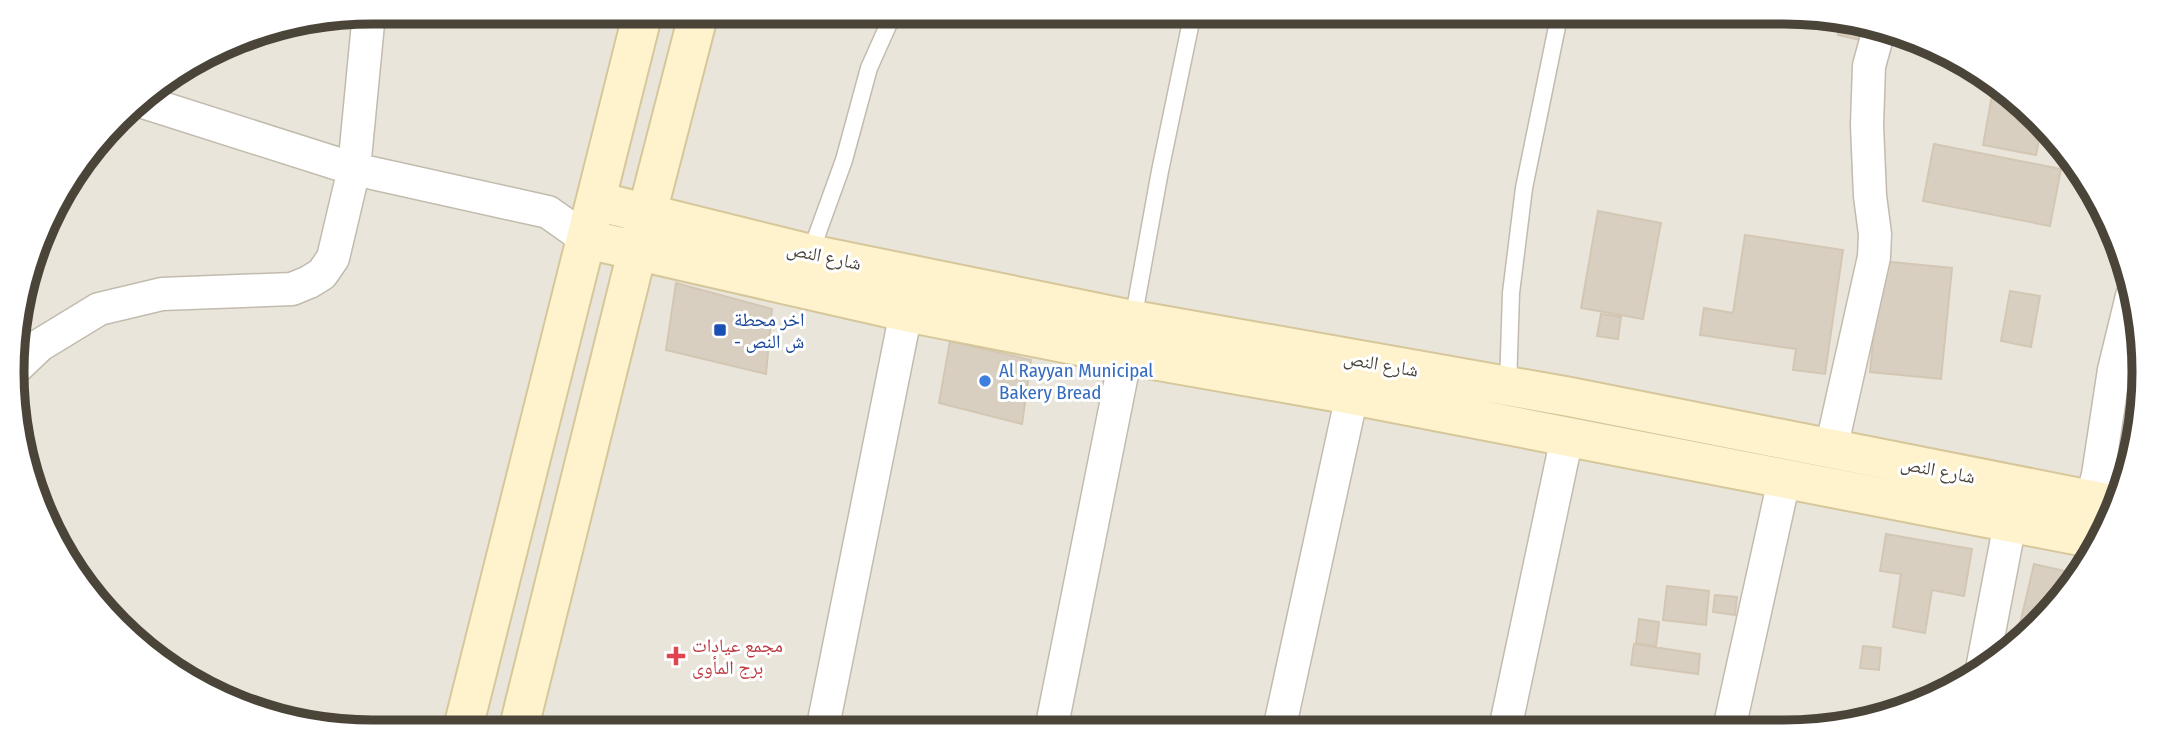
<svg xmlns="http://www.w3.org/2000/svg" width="2157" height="744" font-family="'Fira Sans Condensed','Noto Naskh Arabic',sans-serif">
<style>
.residential{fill:#eae5da}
.building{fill:#d8cfc1;stroke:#d3c7b4;stroke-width:2}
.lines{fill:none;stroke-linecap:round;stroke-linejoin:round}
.service-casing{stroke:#c2bbae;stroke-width:19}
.minor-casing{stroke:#c2bbae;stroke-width:35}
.secondary-casing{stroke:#d6c79b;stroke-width:42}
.service{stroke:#fff;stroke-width:16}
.minor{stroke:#fff;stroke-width:32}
.secondary{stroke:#fff3cd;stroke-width:38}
.transit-dot{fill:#1a4fb4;stroke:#fff;stroke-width:2.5}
.shop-dot{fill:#3f7fe0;stroke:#fff;stroke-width:2.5}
.health-dot{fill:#e0444e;stroke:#fff;stroke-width:2.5}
.labels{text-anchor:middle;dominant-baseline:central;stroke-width:6;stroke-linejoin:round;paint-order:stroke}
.street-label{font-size:19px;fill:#4b4439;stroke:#fff}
.transit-label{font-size:19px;fill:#164399;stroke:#fff;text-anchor:start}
.shop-label{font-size:19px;fill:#366cbe;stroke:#fff;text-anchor:start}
.health-label{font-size:19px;fill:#be3a42;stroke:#fff;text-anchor:start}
.rim{fill:none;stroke:#4b4439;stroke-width:9}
</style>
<rect width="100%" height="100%" fill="#f6f3ec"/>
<path class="residential" d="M372 12H1785L1878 24 2004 86 2096 192 2142 325 2133 465 2096 552 2022 642 1944 695 1832 729 372 732 279 720 172 671 73 572 24 465 15 325 50 213 135 102 235 39Z"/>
<path class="building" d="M1748 12H1781L1780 20 1748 17Z
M1842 20 1878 24V44L1838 35Z
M1994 85 2004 87 2041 129 2036 155 1983 145Z
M1934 144 2061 169 2050 226 1923 201Z
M1598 211 1661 223 1643 319 1581 308Z
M1745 235 1843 250 1825 374 1793 370 1796 349 1700 335 1704 308 1733 313Z
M1881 261 1952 268 1941 379 1870 372Z
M676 283 772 309 766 374 666 350Z
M2010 291 2040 296 2031 347 2001 341Z
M1601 314 1621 317 1618 339 1597 336Z
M950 341 1031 360 1022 424 939 403Z
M1886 534 1972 549 1964 596 1932 590 1925 633 1893 627 1901 574 1880 571Z
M2034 564 2078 574 2023 642 2016 641Z
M1667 586 1709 591 1706 625 1663 620Z
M1715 595 1737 597 1735 615 1713 612Z
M1639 619 1659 622 1656 646 1636 643Z
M1634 644 1700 654 1698 674 1631 665Z
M1863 646 1881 648 1879 670 1860 668Z"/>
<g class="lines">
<g class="service-casing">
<path id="service" d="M810 254 844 160 869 68 894 12
M1133 320 1160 171 1193 12
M1508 386 1511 293 1524 188 1560 12"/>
</g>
<g class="minor-casing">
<path id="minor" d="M137 100 354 169 548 212 586 239
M18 366 40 345 99 309 162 294 292 289 309 282 322 274 333 258 354 169 369 13
M1831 449 1874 257 1875 234 1870 196 1867 125 1869 66 1880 26
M2091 501 2098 475 2114 370 2132 296
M1982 669 2010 523
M1505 729 1567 437
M1729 729 1784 480
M1051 730 1130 334
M1279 730 1352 395
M822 731 906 312"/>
</g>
<g class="secondary-casing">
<path id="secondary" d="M596 201 810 254 1133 320 1570 397 2116 505
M586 239 906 312 1125 355 1352 395 2101 540
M518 731 637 252 699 12
M462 732 643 12"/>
</g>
<use href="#service" class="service"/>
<use href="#minor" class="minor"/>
<use href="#secondary" class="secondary"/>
</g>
<rect class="transit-dot" x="713" y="323" width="14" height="14" rx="3.5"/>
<circle class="shop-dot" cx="985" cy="381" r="7"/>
<path class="health-dot" d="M672.5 645.5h7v7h7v7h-7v7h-7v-7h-7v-7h7z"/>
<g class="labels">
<g class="street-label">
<text transform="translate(824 256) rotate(12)">شارع النص</text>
<text transform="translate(1381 364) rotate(10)">شارع النص</text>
<text transform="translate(1938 470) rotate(11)">شارع النص</text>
</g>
<g class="transit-label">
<text x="734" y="319">اخر محطة<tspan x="734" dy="22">- ش النص</tspan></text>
</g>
<g class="shop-label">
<text x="999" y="370">Al Rayyan Municipal<tspan x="999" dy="22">Bakery Bread</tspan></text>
</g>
<g class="health-label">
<text x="692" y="645">مجمع عيادات<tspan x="692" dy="22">برج المأوى</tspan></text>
</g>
</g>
<path d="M0 0H2157V744H0ZM372 24H1784A348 348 0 0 1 2132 372V372A348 348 0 0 1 1784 720H372A348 348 0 0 1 24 372V372A348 348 0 0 1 372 24Z" fill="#fff" fill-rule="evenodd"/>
<path class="rim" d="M372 24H1784A348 348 0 0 1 2132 372V372A348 348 0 0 1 1784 720H372A348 348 0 0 1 24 372V372A348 348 0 0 1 372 24Z"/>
</svg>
